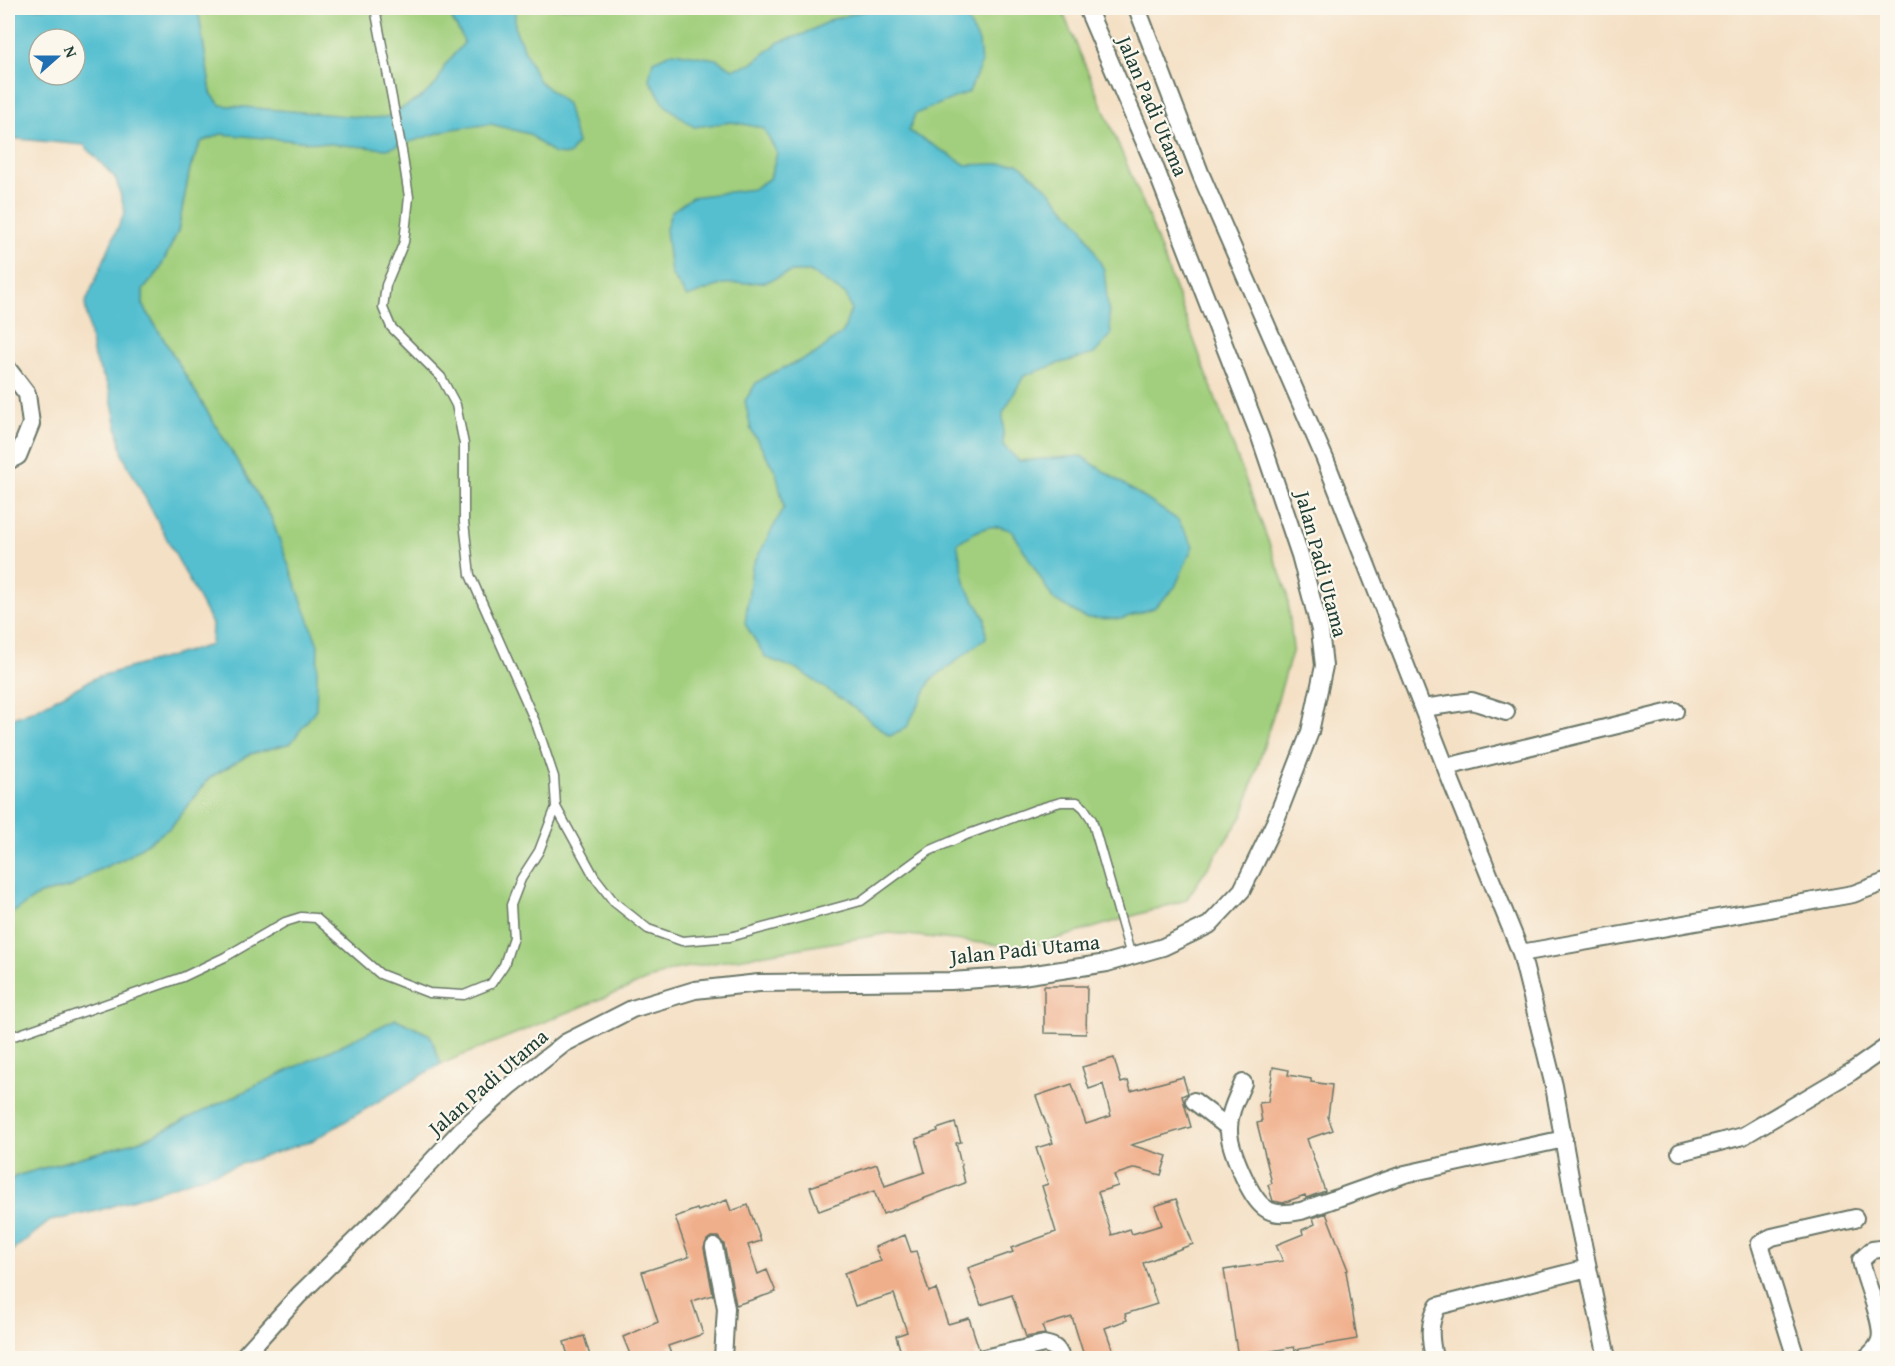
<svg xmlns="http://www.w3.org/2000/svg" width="1895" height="1366" font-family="'Gentium Book Plus',serif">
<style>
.green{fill:#a1cf7d;stroke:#608658;stroke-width:1.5}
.water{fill:#54bfd0;stroke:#3a7e82;stroke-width:1.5;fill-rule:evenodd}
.building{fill:#f0af8b}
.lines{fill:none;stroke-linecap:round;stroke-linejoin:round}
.lane-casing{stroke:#6a7667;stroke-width:11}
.street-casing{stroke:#6a7667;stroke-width:20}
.lane{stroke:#fff;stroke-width:8}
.street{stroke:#fff;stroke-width:16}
.labels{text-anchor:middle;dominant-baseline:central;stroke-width:4.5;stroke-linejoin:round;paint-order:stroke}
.street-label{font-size:21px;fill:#1f3d34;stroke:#fbf7ec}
</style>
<rect width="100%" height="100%" fill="#fbf7ec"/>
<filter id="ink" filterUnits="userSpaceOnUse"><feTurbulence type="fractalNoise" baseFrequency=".0167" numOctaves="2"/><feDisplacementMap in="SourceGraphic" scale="12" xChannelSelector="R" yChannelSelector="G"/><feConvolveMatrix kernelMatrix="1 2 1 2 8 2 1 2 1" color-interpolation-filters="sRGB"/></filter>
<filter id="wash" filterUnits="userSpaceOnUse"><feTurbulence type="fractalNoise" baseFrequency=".008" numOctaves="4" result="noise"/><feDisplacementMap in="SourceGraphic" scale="24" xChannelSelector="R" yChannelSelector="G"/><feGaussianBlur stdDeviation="1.35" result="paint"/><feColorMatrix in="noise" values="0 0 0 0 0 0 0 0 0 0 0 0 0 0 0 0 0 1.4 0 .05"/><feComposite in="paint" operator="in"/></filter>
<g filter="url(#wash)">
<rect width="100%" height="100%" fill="#f4e0c5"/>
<path class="green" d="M198 8H1061L1146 210 1287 592 1293 649 1243 815 1186 900 1026 948 890 933 672 970 441 1064 430 1035 396 1019 145 1139 16 1176 8 1183V916L40 894 71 887 94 872 125 858 171 827 209 778 250 754 291 743 271 517 143 305V290L159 271 178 231 190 168 201 142 221 134 220 105 211 93Z"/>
<path class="water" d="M8 8H198L211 93 220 105 371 118 387 117 423 96 437 83 445 65 464 43C461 29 451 24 448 8H515V29L538 80 567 104 577 143 569 155 554 154 529 134 491 124 452 129 387 149 221 134 201 142 190 168 178 231 159 271 143 290V305L271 517 318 645 316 709 291 743 250 754 209 778 171 827 125 858 94 872 71 887 40 894 8 916V720L34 710 97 677 211 645 212 624 123 456 109 388 94 358 85 304 125 211 116 179 84 145 8 138ZM39 39H75V75H39Z
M874 8H961L979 42 981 64 969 92 915 114 909 131 966 165 1018 163 1049 190 1082 227 1104 270 1111 335 1094 354 1057 364 1024 376 1003 413V445L1019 461 1081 456 1178 520 1193 546 1175 587 1154 608 1121 619 1085 618 1053 599 1013 532C992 520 976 531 957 543L966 586 985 618 986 638 931 680 907 727 890 736 857 710 797 669 766 658 745 624 752 567 784 507 776 472 751 430 745 401 756 383 770 374 815 354 843 332 851 309 846 295 810 272H791L766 282 723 284 687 297 671 274 666 229 671 212 692 197 753 189 770 178 777 153 763 128 732 122 694 127 665 105 649 79 653 61 673 52 716 59 733 69 751 64 779 42 804 34 833 19Z
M396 1019 430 1035 441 1064 314 1140 97 1211 50 1221 8 1254V1183L16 1176 145 1139Z"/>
<g id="blocks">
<path class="building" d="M1044 986H1087L1086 1034 1044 1033Z
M1114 1058 1121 1083 1128 1081 1131 1091 1183 1077 1188 1093 1182 1096 1191 1127 1131 1145 1167 1156 1161 1175 1136 1168 1114 1175 1118 1186 1098 1192 1112 1235 1130 1229 1132 1234 1162 1225 1155 1206 1176 1199 1193 1244 1143 1263 1157 1304 1125 1314 1127 1320 1105 1328 1116 1359H1085L1072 1317 1042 1326 1045 1334 1026 1337 1012 1295 981 1305 968 1268 1013 1252 1011 1248 1056 1232 1042 1186 1048 1184 1036 1148 1053 1143 1036 1096 1072 1084 1086 1124 1111 1116 1103 1084 1089 1089 1082 1067Z
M1273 1067 1289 1070 1288 1075 1311 1079V1082L1332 1085 1328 1117 1333 1130 1307 1139 1325 1191 1306 1198 1305 1195 1283 1203 1273 1201 1268 1185 1272 1183 1257 1123 1262 1122 1259 1103 1268 1102Z
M955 1123 961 1142 956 1143 965 1183 883 1214 874 1191 819 1211 810 1187 877 1164 885 1186 925 1172 916 1139 938 1131 937 1129Z
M727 1200 731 1211 748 1205 761 1241 748 1245 758 1274 767 1270 776 1292 736 1305 724 1244 718 1237H711L707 1240 704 1248 713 1295 692 1301 703 1334 668 1346 673 1359H632L623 1337 658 1322 642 1272 689 1257 675 1217 697 1209 698 1211Z
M1326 1213 1348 1270 1346 1271 1357 1339 1295 1350 1294 1347 1238 1357 1224 1270 1283 1261 1276 1245 1303 1234 1302 1230 1315 1224 1313 1218Z
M905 1235 911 1252 916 1251 929 1292 936 1289 948 1324 969 1318 979 1349 974 1354V1359H903L896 1336 907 1332 894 1294 855 1306 844 1273 881 1261 875 1247Z
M584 1336 591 1359H569L564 1342Z"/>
</g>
</g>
<g filter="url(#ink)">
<use href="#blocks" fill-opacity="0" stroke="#6a7667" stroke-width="1.5"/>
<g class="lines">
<g class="lane-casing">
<path id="lane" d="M375 8 402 151 409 197 404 242 386 285 383 308 391 327 441 377 456 405 464 444V522L470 575 537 726 554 777 556 807 594 876 614 902 648 929 682 941 730 937 861 901 929 851 966 835 1037 809 1061 802H1077L1084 808 1092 820 1131 956
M8 1038 183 977 225 957 285 922 301 917 316 918 380 974 429 993 464 995 491 984 504 965 513 937 511 905 521 879 539 851 556 807"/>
</g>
<g class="street-casing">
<path id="street" d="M1137 8 1201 175 1325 459 1453 786 1521 953 1554 1086 1576 1211 1607 1358
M8 369 27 394 31 424 18 456 8 461
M1423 708 1472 701 1506 712
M1446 767 1675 711
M1521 953 1853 894 1888 881
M1243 1083C1237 1098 1229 1112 1229 1128 1228 1146 1250 1198 1265 1208 1275 1216 1290 1213 1301 1211L1405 1174 1564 1139
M1194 1101 1229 1128
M1680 1152 1743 1136 1851 1072 1888 1046
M714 1247 726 1308 723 1358
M242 1358 299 1295 386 1210 461 1130 509 1087 565 1043 632 1009 695 990 759 983 951 981 1022 976 1107 963 1163 947 1209 925 1242 890 1275 822 1310 732 1324 666 1320 630 1300 555 1260 437 1151 157 1087 8
M984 1358 1044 1344C1054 1346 1058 1348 1061 1358
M1434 1358C1430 1339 1428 1323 1438 1306L1588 1268
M1796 1358 1760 1244 1772 1237 1855 1218
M1866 1358C1872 1353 1878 1348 1880 1340 1885 1323 1864 1280 1861 1260L1872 1250 1888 1248"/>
</g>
<use href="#lane" class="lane"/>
<use href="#street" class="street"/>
</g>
</g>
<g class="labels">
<g class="street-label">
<text transform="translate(1153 106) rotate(67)">Jalan Padi Utama</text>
<text transform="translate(1322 564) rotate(75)">Jalan Padi Utama</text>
<text transform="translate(1025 949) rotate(-6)">Jalan Padi Utama</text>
<text transform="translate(488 1082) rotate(-41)">Jalan Padi Utama</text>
</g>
</g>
<rect width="1895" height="1366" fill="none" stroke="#fbf7ec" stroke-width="30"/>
<g transform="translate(57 57) rotate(69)"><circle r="28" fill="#fbf7ec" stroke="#a3ada2" stroke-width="1.5"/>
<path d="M0-4.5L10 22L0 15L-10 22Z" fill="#1f6fb2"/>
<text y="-9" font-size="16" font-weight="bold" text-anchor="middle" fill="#1f3d34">N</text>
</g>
</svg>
